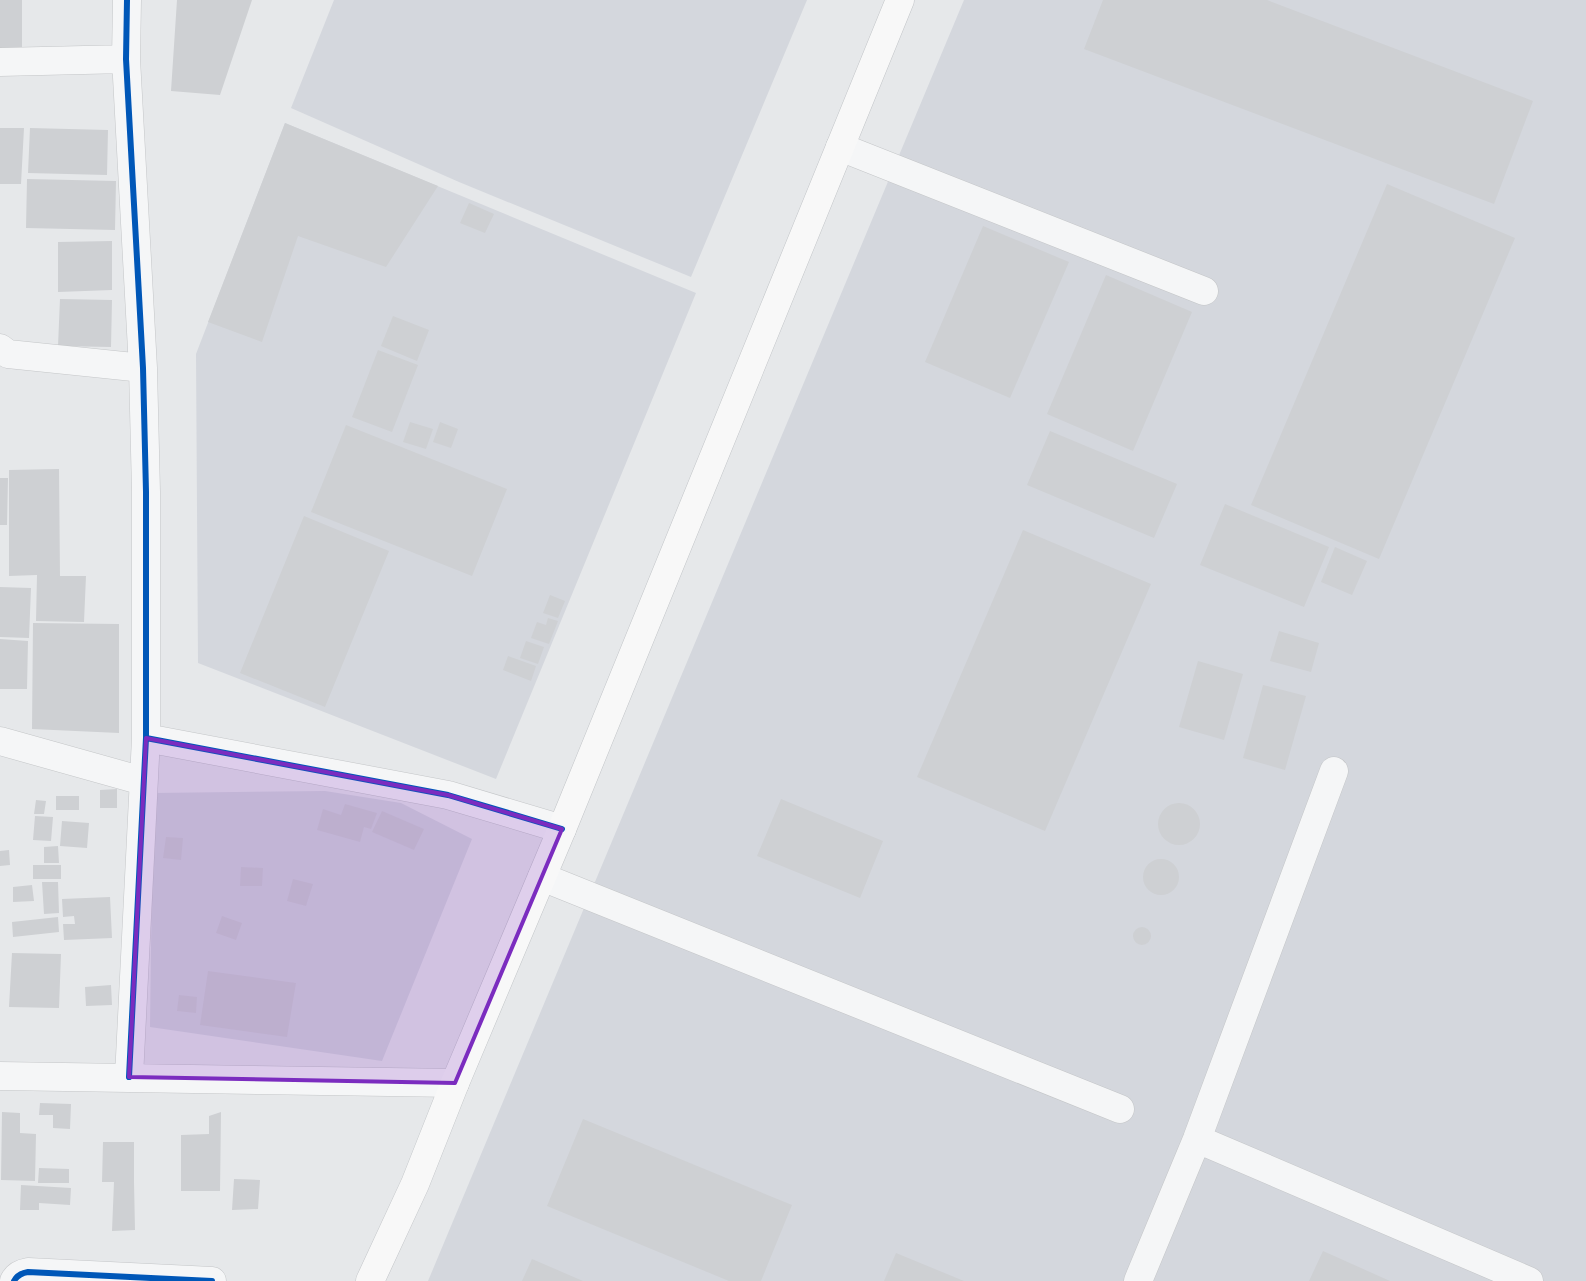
<svg xmlns="http://www.w3.org/2000/svg" width="1586" height="1281" font-family="'Public Sans',sans-serif">
<style>
.built{fill:#d4d7dd}
.building{fill:#ced0d3}
.lines{fill:none;stroke-linecap:round;stroke-linejoin:round}
.minor-casing{stroke:#c4c6c8;stroke-width:29}
.major-casing{stroke:#c2c5c8;stroke-width:29}
.minor{stroke:#f5f6f7;stroke-width:28}
.major{stroke:#f8f8f8;stroke-width:28}
.cycleway-casing{stroke:#f4f6f9;stroke-width:9}
.cycleway{stroke:#0057b8;stroke-width:6}
.marked{fill:#7b2cbf;fill-opacity:0.2;stroke:#7b2cbf;stroke-width:4;stroke-linejoin:round}
</style>
<rect width="100%" height="100%" fill="#e6e8ea"/>
<path class="built" d="M334 0H807L691 277 459 182 291 108Z
M964 0H1586V1281H428Z
M285 123 696 293 496 779 198 663 196 354Z
M325 791 401 803 472 839 382 1061 150 1027 153 793Z"/>
<path class="building" d="M0 0H22V50H0Z
M177 0H252L220 95 171 91Z
M1103 0H1267L1533 101 1494 204 1084 49Z
M285 123 438 186 386 267 298 236 262 342 208 322Z
M0 128H24L21 184H0Z
M30 128 108 130 107 175 28 173Z
M27 179 116 181 115 230 26 228Z
M1387 184 1515 238 1379 559 1251 505Z
M469 203 494 214 485 233 460 223Z
M983 226 1069 262 1010 398 925 362Z
M112 241V290L58 292V242Z
M1106 275 1192 312 1133 451 1047 414Z
M60 299 112 300 111 347 58 346Z
M393 316 429 330 417 361 381 346Z
M378 350 418 365 392 432 352 417Z
M410 422 433 429 426 449 403 442Z
M440 422 458 429 451 448 433 442Z
M346 425 507 489 472 576 311 512Z
M1050 431 1177 484 1154 538 1027 485Z
M59 469 60 576H86L84 622 36 621 37 575 9 576V470Z
M0 478H8L7 525H0Z
M1225 504 1329 547 1304 607 1200 565Z
M304 516 389 551 325 707 240 673Z
M1023 530 1151 584 1045 831 917 777Z
M1335 547 1367 561 1352 595 1321 582Z
M0 587 31 588 29 638 0 637Z
M550 595 565 601 558 618 543 613Z
M548 618 558 621 549 644 531 638 537 622 546 625Z
M33 623 119 624V733L32 729Z
M1279 631 1319 643 1311 672 1270 661Z
M0 639 28 641 27 689H0Z
M526 641 544 647 538 664 520 658Z
M508 656 536 666 531 681 503 670Z
M1198 661 1243 674 1224 740 1179 727Z
M1263 685 1306 696 1285 770 1243 758Z
M117 789V808H100V790Z
M56 796H79V810H56Z
M781 799 883 841 860 898 757 856Z
M36 800 46 801 44 814H34Z
M1158 824a21 21 0 1 1 42 0a21 21 0 1 1-42 0Z
M345 804 377 813 371 829 364 827 360 842 317 830 323 809 341 815Z
M382 811 424 829 414 850 372 832Z
M35 816 53 817 51 841 33 840Z
M62 821 89 823 87 848 60 846Z
M166 837 183 838 181 860 163 858Z
M58 846 59 863H44V847Z
M9 850 10 865 0 866V851Z
M1143 877a18 18 0 1 1 36 0a18 18 0 1 1-36 0Z
M33 865H61V879H33Z
M241 867 263 868 262 886H240Z
M293 879 313 884 306 906 287 901Z
M42 882H58L59 913 44 914Z
M32 885 34 901 13 902V887Z
M110 897 112 938 64 940 63 924H75L74 916 63 917 62 899Z
M222 916 242 923 236 940 216 933Z
M58 917 59 932 13 937 12 922Z
M1133 936a9 9 0 1 1 18 0a9 9 0 1 1-18 0Z
M12 953 61 954 59 1008 9 1007Z
M208 971 296 983 287 1037 200 1025Z
M111 985 112 1005 86 1006 85 987Z
M179 995 197 997 196 1013 177 1011Z
M40 1103 71 1104 70 1129 53 1128V1115H39Z
M2 1112 20 1113V1133L36 1134 35 1181 1 1180Z
M221 1112 220 1191H181V1135L209 1134V1116Z
M583 1119 792 1205 761 1281H729L547 1206Z
M103 1142H134V1182L135 1230 112 1231 114 1182H102Z
M39 1168 69 1169V1183H38Z
M234 1179 260 1180 258 1209 232 1210Z
M21 1185 71 1188 70 1205 39 1203V1210H20Z
M1323 1251 1390 1281H1309Z
M896 1253 964 1281H884Z
M532 1259 583 1281H522Z"/>
<g class="lines">
<g class="minor-casing">
<path id="minor" d="M127 0 126 59 143 368 146 492V738L129 1077
M0 62 126 59
M840 147 1204 291
M0 348 8 354 143 368
M146 738 448 795 562 829
M0 741 143 781
M542 877 1120 1109
M0 1076 455 1083
M1197 1139 1529 1281
M14 1281C17 1275 22 1273 28 1272L212 1281
M1138 1281 1197 1139 1334 771"/>
</g>
<g class="major-casing">
<path id="major" d="M370 1281 415 1184 455 1083 562 829 900 0"/>
</g>
<use href="#minor" class="minor"/>
<use href="#major" class="major"/>
<g class="cycleway-casing">
<path id="cycleway" d="M127 0 126 59 143 368 146 492V738L129 1077
M146 738 448 795 562 829
M14 1281C17 1275 22 1273 28 1272L212 1281"/>
</g>
<use href="#cycleway" class="cycleway"/>
</g>
<path class="marked" d="M146 738 448 795 562 829 455 1083 129 1077Z"/>
</svg>
